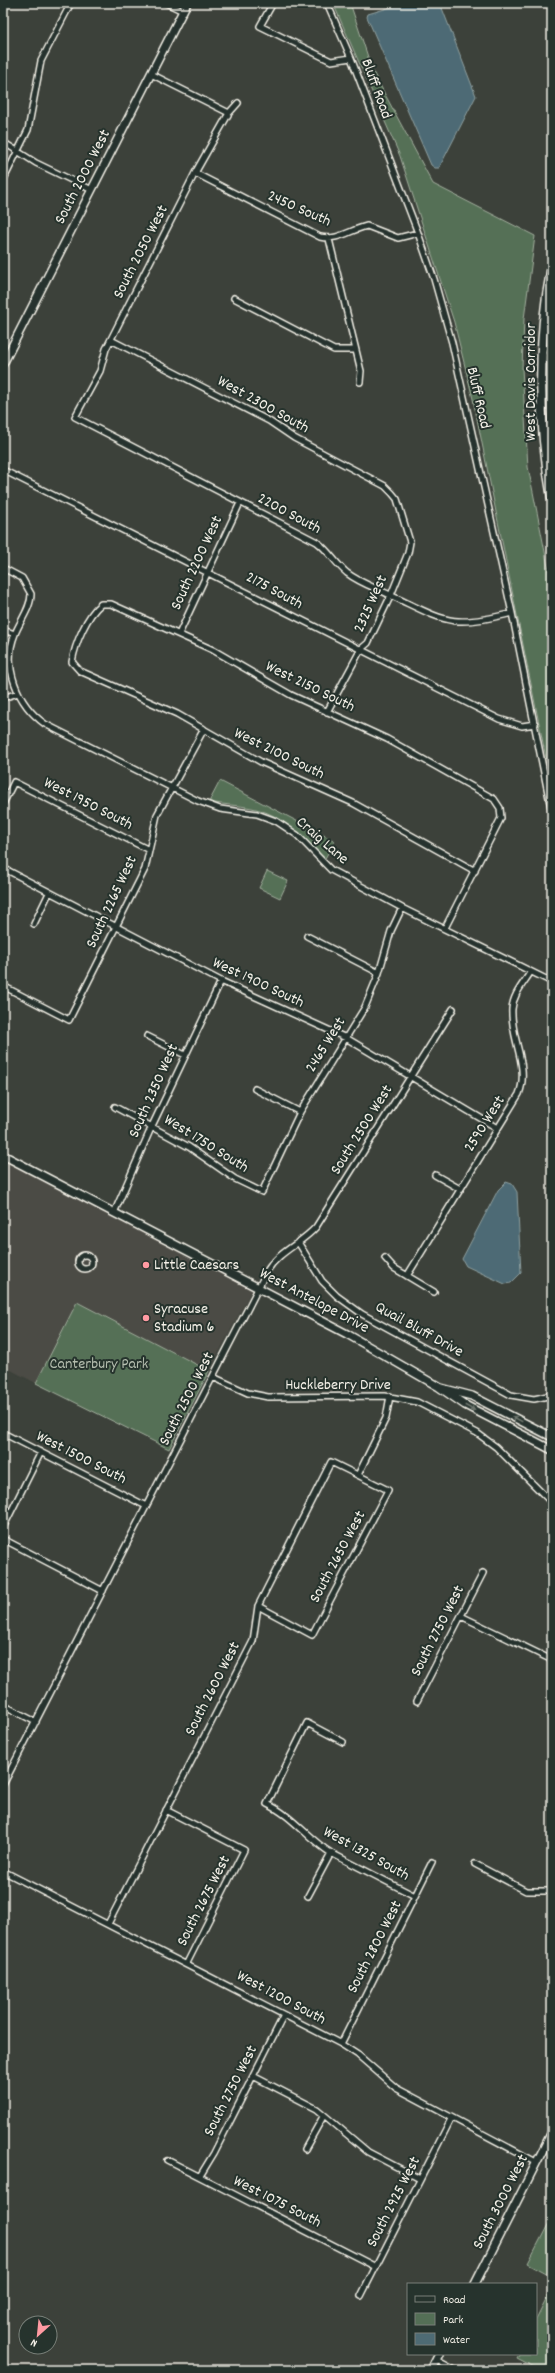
<svg xmlns="http://www.w3.org/2000/svg" width="555" height="2373" font-family="Dekko,sans-serif">
<style>
.built{fill:#4b4b44}
.green{fill:#546f56;stroke:#a4b09f}
.water{fill:#4e6b74;stroke:#90a1a2}
.lines{fill:none;stroke-linecap:round;stroke-linejoin:round}
.minor-casing{stroke:#f4f1e8;stroke-width:8}
.major-casing{stroke:#f4f1e8;stroke-width:10}
.highway-casing{stroke:#f4f1e8;stroke-width:11}
.minor{stroke:#26332d;stroke-width:5}
.major{stroke:#26332d;stroke-width:7}
.highway{stroke:#26332d;stroke-width:8}
.oneway{fill:#6e766e}
.poi-dot{fill:#ff9aa2;stroke:#26332d;stroke-width:1.5}
.labels{text-anchor:middle;dominant-baseline:central;stroke-width:4;stroke-linejoin:round;paint-order:stroke}
.street-label{font-size:16px;fill:#f4f1e8;stroke:#26332d}
.poi-label{font-size:16px;fill:#f4f1e8;stroke:#26332d;text-anchor:start}
.park-label{font-size:16px;fill:#b4bdae;stroke:#26332d}
</style>
<rect width="100%" height="100%" fill="#3c413a"/>
<filter id="ink" filterUnits="userSpaceOnUse"><feTurbulence type="fractalNoise" baseFrequency=".025" numOctaves="2"/><feDisplacementMap in="SourceGraphic" scale="8" xChannelSelector="R" yChannelSelector="G"/><feConvolveMatrix kernelMatrix="1 2 1 2 8 2 1 2 1" color-interpolation-filters="sRGB"/></filter>
<g filter="url(#ink)">
<path class="built" d="M3 1160 254 1286 209 1371 77 1302 36 1383 3 1366Z"/>
<path class="green" d="M333 3H350L373 72 433 184 535 236 524 319 522 368 528 467 552 587V787L473 399 454 322 400 156Z
M220 781 335 841 324 860C300 838 287 816 252 808 238 805 224 805 209 802Z
M267 871 288 881 280 898 259 888Z
M77 1302 209 1371 169 1449 36 1383Z
M552 2217V2276L528 2263Z
M552 2288V2370H540L517 2358 519 2354H536V2320Z"/>
<path class="water" d="M405 3H440L476 96 439 168H435L431 165 367 17 368 14Z
M506 1182 512 1184 517 1192 521 1273 511 1283 505 1284 466 1266 462 1259 498 1190Z"/>
<g class="lines">
<g class="minor-casing">
<path id="minor" d="M166 3 183 11
M273 3 260 26 331 61 351 58
M327 3 351 58 418 233 434 279 452 343 512 613 552 813
M151 74 229 113
M238 103 229 113 195 173 106 349 100 371 75 417 317 542C329 551 336 564 347 573 360 583 376 588 390 595 446 621 450 629 512 613
M3 142 36 163 92 190
M195 173 320 237C338 241 350 230 367 226L398 238 418 233
M3 181 28 130 41 61 71 3
M329 239 361 371 360 382
M234 298 334 350H355
M111 340 269 421 294 438 385 486 392 493 397 499 410 542 408 553 391 595 368 643 361 649 327 712
M3 470 499 719 522 726 535 724
M3 568 22 578 31 594C31 608 20 621 15 634 2 666 17 704 45 724L198 801 220 809 257 814 276 821 297 835 331 870 402 908 552 982
M3 630 15 634
M179 634 240 503
M3 698 18 693
M3 804 14 782 149 850
M3 868 221 981 346 1038 497 1128
M34 924 49 893
M445 928 501 818 500 808 494 799 387 739 291 695 213 650 111 604H101C87 615 75 644 72 662L80 671 177 714 261 762 353 803 475 871
M307 936 379 973
M3 986 69 1020 145 869 157 815 204 729
M147 1036 185 1055
M255 1089 300 1112
M115 1107 189 1147 235 1179 262 1192 300 1112 365 1007 379 973 391 931 402 908
M435 1175 460 1189
M114 1213 152 1126 221 981
M298 1242 322 1281 337 1296 362 1314 511 1395 534 1399 552 1395
M78 1262a7 7 0 1 1 14 0a7 7 0 1 1-14 0Z
M385 1258 394 1268 434 1292
M407 1276 519 1094C530 1066 510 1038 512 1009 513 995 523 984 530 973
M213 1377 248 1393 268 1397 385 1396 417 1402 477 1433 496 1447 552 1503
M3 1433 146 1506
M358 1475 386 1418 390 1396
M3 1528 41 1452
M3 1539 103 1591
M461 1616 552 1660
M417 1701 483 1573
M3 1705 36 1722
M343 1742 307 1723 267 1804C292 1815 308 1839 331 1853L415 1896
M3 1785 267 1271C279 1251 301 1244 316 1227L453 1009
M166 1810 244 1850 187 1963
M475 1864 526 1891H552
M3 1871 341 2044 358 2055 396 2088 536 2162
M308 1896 331 1853
M108 1924 253 1641 258 1606 331 1462 388 1490 312 1635 258 1606
M341 2044 432 1862
M253 2076 317 2109 368 2152 420 2179
M305 2149 324 2115
M167 2160 376 2267
M200 2176 214 2153 284 2015
M361 2296 451 2119
M436 2360 455 2370"/>
</g>
<g class="major-casing">
<path id="major" d="M3 364 187 3
M3 1155 347 1334 439 1387 465 1405 552 1450
M441 1388 472 1396 552 1437
M475 2284 552 2132
M431 2370 439 2354"/>
</g>
<g class="highway-casing">
<path id="highway" d="M552 266C537 341 538 423 552 498"/>
</g>
<use href="#minor" class="minor"/>
<use href="#major" class="major"/>
<use href="#highway" class="highway"/>
</g>
<defs><path id="oneway-solid" d="M-6-.8H1V-3.2L6.5 0L1 3.2V.8H-6Z"/></defs>
<g class="oneway">
<use href="#oneway-solid" transform="translate(470 1408) rotate(28)"/>
<use href="#oneway-solid" transform="translate(517 1419) rotate(-153)"/>
</g>
</g>
<g class="poi-dot">
<circle cx="146" cy="1265" r="4"/>
<circle cx="146" cy="1318" r="4"/>
</g>
<g class="labels">
<g class="street-label">
<text transform="translate(376 89) rotate(70)">Bluff Road</text>
<text transform="translate(83 177) rotate(-63)">South 2000 West</text>
<text transform="translate(299 209) rotate(24)">2450 South</text>
<text transform="translate(141 252) rotate(-63)">South 2050 West</text>
<text transform="translate(531 382) rotate(-90)">West Davis Corridor</text>
<text transform="translate(478 398) rotate(77)">Bluff Road</text>
<text transform="translate(263 405) rotate(29)">West 2300 South</text>
<text transform="translate(289 514) rotate(28)">2200 South</text>
<text transform="translate(197 563) rotate(-65)">South 2200 West</text>
<text transform="translate(274 591) rotate(28)">2175 South</text>
<text transform="translate(371 604) rotate(-66)">2325 West</text>
<text transform="translate(310 687) rotate(26)">West 2150 South</text>
<text transform="translate(279 754) rotate(26)">West 2100 South</text>
<text transform="translate(88 804) rotate(27)">West 1950 South</text>
<text transform="translate(322 841) rotate(41)">Craig Lane</text>
<text transform="translate(112 902) rotate(-65)">South 2265 West</text>
<text transform="translate(258 983) rotate(25)">West 1900 South</text>
<text transform="translate(326 1045) rotate(-58)">2465 West</text>
<text transform="translate(154 1091) rotate(-66)">South 2350 West</text>
<text transform="translate(485 1124) rotate(-58)">2590 West</text>
<text transform="translate(362 1130) rotate(-58)">South 2500 West</text>
<text transform="translate(206 1144) rotate(32)">West 1750 South</text>
<text transform="translate(314 1301) rotate(28)">West Antelope Drive</text>
<text transform="translate(419 1330) rotate(29)">Quail Bluff Drive</text>
<text x="338" y="1385">Huckleberry Drive</text>
<text transform="translate(187 1399) rotate(-63)">South 2500 West</text>
<text transform="translate(81 1458) rotate(27)">West 1500 South</text>
<text transform="translate(338 1557) rotate(-62)">South 2650 West</text>
<text transform="translate(438 1631) rotate(-63)">South 2750 West</text>
<text transform="translate(213 1689) rotate(-63)">South 2600 West</text>
<text transform="translate(366 1854) rotate(29)">West 1325 South</text>
<text transform="translate(204 1901) rotate(-63)">South 2675 West</text>
<text transform="translate(375 1947) rotate(-63)">South 2800 West</text>
<text transform="translate(281 1998) rotate(28)">West 1200 South</text>
<text transform="translate(231 2091) rotate(-63)">South 2750 West</text>
<text transform="translate(277 2202) rotate(27)">West 1075 South</text>
<text transform="translate(394 2202) rotate(-63)">South 2925 West</text>
<text transform="translate(501 2202) rotate(-63)">South 3000 West</text>
</g>
<g class="poi-label">
<text x="154" y="1265">Little Caesars</text>
<text x="154" y="1309">Syracuse<tspan x="154" dy="18">Stadium 6</tspan></text>
</g>
<g class="park-label">
<text x="99" y="1364">Canterbury Park</text>
</g>
</g>
<rect width="555" height="2373" fill="none" stroke="#26332d" stroke-width="16"/>
<rect x="8" y="8" width="539" height="2357" fill="none" stroke="#f4f1e8" stroke-width="1.5" filter="url(#ink)"/>
<rect x="407" y="2283" width="130" height="72" fill="#26332d" stroke="#787f78"/>
<rect x="415" y="2296" width="20" height="6" fill="#26332d" stroke="#787f78"/>
<text x="443" y="2303" font-size="12" fill="#f4f1e8">Road</text>
<rect x="415" y="2313" width="20" height="12" fill="#546f56" stroke="#787f78"/>
<text x="443" y="2323" font-size="12" fill="#f4f1e8">Park</text>
<rect x="415" y="2333" width="20" height="12" fill="#4e6b74" stroke="#787f78"/>
<text x="443" y="2343" font-size="12" fill="#f4f1e8">Water</text>
<g transform="translate(38 2335) rotate(207)"><circle r="19" fill="#26332d" stroke="#787f78"/>
<path d="M0-3L7 15L0 10L-7 15Z" fill="#ff9aa2"/>
<text y="-6" font-size="11" font-weight="bold" text-anchor="middle" fill="#f4f1e8">N</text>
</g>
</svg>
